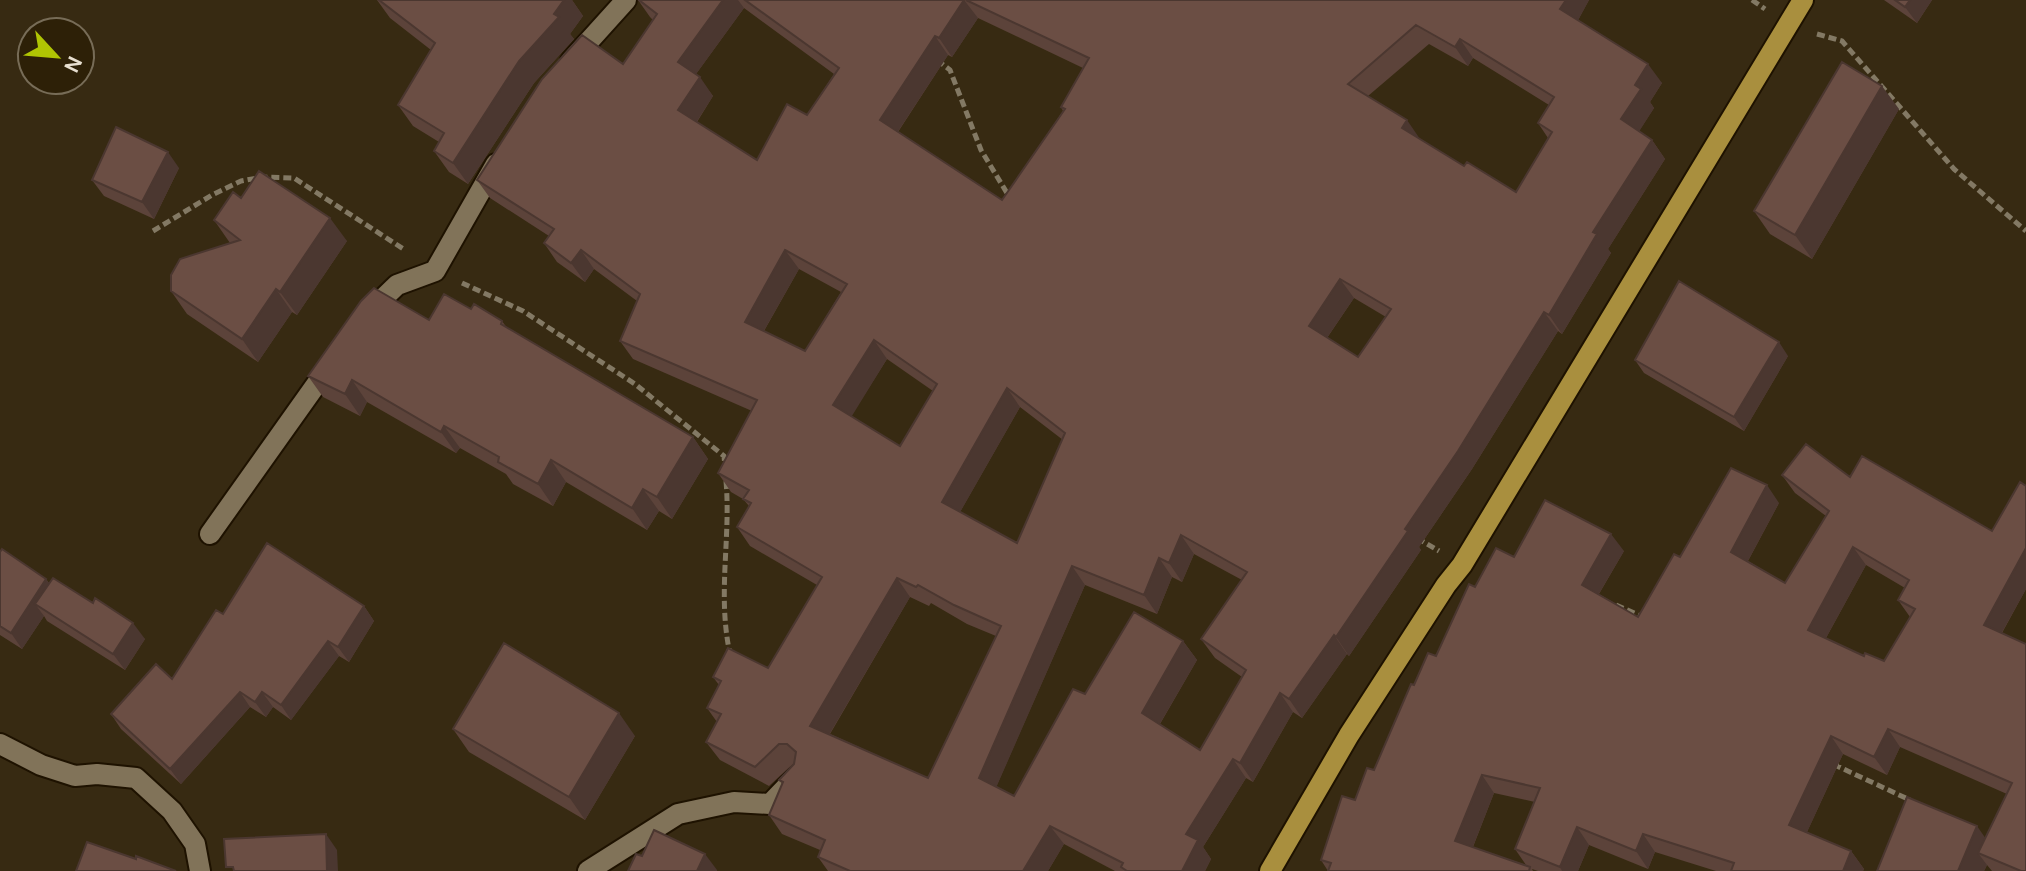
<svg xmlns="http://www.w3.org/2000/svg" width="2026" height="871" font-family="Karla,sans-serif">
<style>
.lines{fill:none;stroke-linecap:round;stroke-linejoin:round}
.minor-casing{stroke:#1e1200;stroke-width:24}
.major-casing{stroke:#1e1200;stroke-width:24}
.path{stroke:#837964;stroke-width:5;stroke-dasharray:8 4;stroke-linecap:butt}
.minor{stroke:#817359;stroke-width:20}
.major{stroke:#a98f3e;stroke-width:20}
.wall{fill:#5c433a;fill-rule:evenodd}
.shaded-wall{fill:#4b3730}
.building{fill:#6b4e44;stroke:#4b3730;stroke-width:2;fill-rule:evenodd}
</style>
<rect width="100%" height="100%" fill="#372a12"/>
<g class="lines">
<g class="minor-casing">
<path id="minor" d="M571 61 626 0
M368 313 397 285 435 271 496 164
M210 534 330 365
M0 744 41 765 75 776 97 774 136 778 172 811 195 844 200 871
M588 871 678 814 734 802 770 804 795 778"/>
</g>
<g class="major-casing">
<path id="major" d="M1270 871 1349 735 1446 585 1462 565 1803 0"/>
</g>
<path class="path" d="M1752 0 1765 9
M1817 34 1842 41 1954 169 2026 231
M937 60 950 70 981 150 1010 198
M153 231 212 195 241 181 263 177 294 178 405 250
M462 283 523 311 635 384 724 456 725 467
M726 481C731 539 717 594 730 654
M1417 538 1439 551
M1616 605 1643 617
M1836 762 1837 766 1910 800"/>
<use href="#minor" class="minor"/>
<use href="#major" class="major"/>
</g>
<path class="wall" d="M377 0H572L583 16 570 34 574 39 534 83 468 184 449 172 434 151 439 142 413 126 398 105 431 50 390 18Z
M638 0H1589L1578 20 1662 83 1650 102 1654 108 1639 131 1652 140 1665 159 1608 249 1611 253 1562 334 1558 331 1472 469 1419 547 1421 550 1349 656 1347 654 1302 718 1293 712 1253 782 1246 778 1203 847 1211 859 1205 871H1115L1064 844 1048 871H828L818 857 820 850 782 834 769 815 782 784 779 780 794 763 769 786 720 760 706 742 717 722 707 708 719 685 713 677 768 668 817 585 750 546 737 527 749 506 743 499 731 492 718 473 752 411 633 359 620 341 637 301 594 269 585 282 557 262 544 243 549 236 490 198 477 180 623 64 653 20 650 17ZM744 8 834 74 807 115 757 160 697 122 713 96 696 74ZM978 18 1083 68 1061 107 1063 111 1002 200 898 132 948 55 952 57ZM1429 44 1468 66 1473 58 1549 105 1538 123 1548 138 1516 192 1464 166 1420 139 1368 96ZM799 269 841 292 805 351 764 331ZM1354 298 1386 317 1358 357 1327 338ZM887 359 933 391 900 446 851 416ZM1020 407 1063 440 1017 543 960 512ZM1194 554 1242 580 1201 639 1215 658 1242 677 1200 750 1160 724 1197 660 1183 641 1085 694 1014 796 996 787 1085 585 1157 614 1172 577 1182 582ZM910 597 929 606 931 603 967 624 996 636 928 778 830 734Z
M1884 0H1932L1917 23Z
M1899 109 1812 259 1770 234 1754 211Z
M179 168 154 219 104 196 92 180Z
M241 198 347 241 297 315 292 312 258 362 187 314 171 291 230 243 214 220Z
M471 309 502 321 507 328 693 437 708 459 672 519 659 511 647 530 566 482 553 506 513 484 506 474 460 448 456 453 367 402 360 416 323 397 308 376 429 320Z
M1788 356 1744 431 1644 373 1635 360Z
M1782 475 1850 477 1992 531 2026 486V589L2002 633 2026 871H1992L1987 865 1984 871H1877L1986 838 2007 794 1900 747 1887 775 1843 754 1807 832 1851 851 1864 869 1863 871H1716L1655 852 1648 869 1589 845 1578 871H1538L1532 869 1533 871H1328L1321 860 1374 770 1414 685 1436 656 1475 587 1514 557 1624 551 1599 594 1638 617 1680 557 1779 503 1748 561 1785 583 1826 516 1795 493ZM1866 565 1905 588 1898 600 1910 617 1884 661 1864 656 1826 638ZM1494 793 1535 802 1515 849 1526 865 1473 847Z
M0 552 46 579 49 583 145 639 125 670 47 621 44 616 22 649 0 635Z
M364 606 374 621 349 662 339 656 291 720 273 707 266 717 250 707 181 784 121 729 111 714 172 679 223 614Z
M453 729 635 736 585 820 469 752Z"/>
<path class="shaded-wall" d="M564 0H572L583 16 570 34 574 39 534 83 468 184 453 163 519 61Z
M723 0H738L744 8 691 81 678 62Z
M964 0 978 18 952 57 939 38Z
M1566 0H1589L1574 28 1560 9Z
M1910 0H1932L1917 23 1905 7Z
M935 36 948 55 893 139 880 120Z
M1460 39 1473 58 1468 66 1455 47Z
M1648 64 1662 83 1650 102 1654 108 1635 138 1621 119 1635 85Z
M700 77 713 96 692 129 678 110Z
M1882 86 1899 109 1812 259 1795 235Z
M1407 120 1420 139 1402 128Z
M1652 140 1665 159 1608 249 1611 253 1562 334 1549 315 1593 232Z
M168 152 179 168 154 219 142 202Z
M330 218 347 241 297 315 280 292Z
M581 250 594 269 585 282 571 263Z
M785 250 799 269 758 341 745 322Z
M1340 279 1354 298 1322 345 1309 326Z
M276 289 292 312 258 362 242 339Z
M1544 312 1558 331 1472 469 1419 547 1421 550 1349 656 1336 637Z
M874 340 887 359 847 424 833 405Z
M1779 342 1788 356 1744 431 1734 417Z
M352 380 367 402 360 416 345 394Z
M1007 388 1020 407 955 521 942 502Z
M444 426 460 448 456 453 441 432Z
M693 437 708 459 672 519 657 497Z
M551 460 566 482 553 506 538 484Z
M1767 485 1779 503 1743 570 1731 552Z
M643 489 659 511 647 530 632 508Z
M1611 534 1624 551 1594 602 1582 585Z
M1181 535 1194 554 1182 582 1169 563Z
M1853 547 1866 565 1821 647 1808 630Z
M2026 548V589L1996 643 1984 625Z
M1159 558 1172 577 1157 614 1144 595Z
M1072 566 1085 585 992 797 979 778Z
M897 578 910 597 823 745 810 726Z
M46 579 57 595 35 604 44 616 22 649 11 633Z
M364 606 374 621 349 662 338 647Z
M133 623 145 639 125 670 113 654Z
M1334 635 1347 654 1302 718 1289 699Z
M328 641 339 656 291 720 281 705Z
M1183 641 1197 660 1155 732 1142 713Z
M240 692 250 707 181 784 170 769Z
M262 692 273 707 266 717 255 702Z
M1280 693 1293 712 1253 782 1240 763Z
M619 713 635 736 585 820 569 797Z
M1888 729 1900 747 1887 775 1874 757Z
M1831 736 1843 754 1802 843 1789 825Z
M1233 759 1246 778 1203 847 1211 859 1205 871H1182L1186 834Z
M1482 775 1494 793 1468 859 1455 841Z
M1050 826 1064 844 1048 871H1023Z
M1977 826 1993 849 1978 853 1987 865 1984 871H1958Z
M1577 827 1589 845 1578 871H1562L1560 867Z
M326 834 337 850 338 871H327Z
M1643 834 1655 852 1648 869 1636 851Z
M1851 851 1864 869 1863 871H1843Z
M705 854 717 870V871H697Z"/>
<path class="building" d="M379 0H564L554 14 559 17 519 61 453 163 434 151 444 133 398 105 435 43Z
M639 0H723L678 62 700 77 678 110 757 160 787 104 807 115 839 68 745 0H964L939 38 935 36 880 120 1002 200 1065 109 1061 107 1089 58 966 0H1566L1560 9 1648 64 1635 85 1641 89 1621 119 1652 140 1593 232 1597 234 1549 315 1544 312 1458 451 1405 529 1408 531 1336 637 1334 635 1289 699 1280 693 1240 763 1233 759 1186 834 1198 840 1182 871H1127L1121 867 1123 863 1050 826 1023 871H850L818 857 825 840 769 815 783 782 779 780 794 764 796 752 787 744H779L755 767 706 742 721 714 707 708 721 681 713 677 728 648 768 668 822 577 737 527 751 503 743 499 749 490 718 473 757 400 620 341 640 294 581 250 571 263 544 243 554 229 477 180 542 79 582 35 623 64 657 14ZM1416 25 1455 47 1460 39 1554 97 1538 123 1552 132 1516 192 1467 162 1464 166 1402 128 1407 120 1348 84ZM785 250 847 284 805 351 745 322ZM1340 279 1391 309 1358 357 1309 326ZM874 340 937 384 900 446 833 405ZM1007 388 1065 433 1017 543 942 502ZM1181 535 1247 572 1201 639 1246 670 1200 750 1142 713 1183 641 1134 612 1085 694 1073 689 1014 796 979 778 1072 566 1144 595 1159 558 1169 563ZM897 578 916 587 918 585 954 605 1001 626 928 778 810 726Z
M1895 0H1910L1905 7Z
M1842 62 1882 86 1795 235 1754 211Z
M116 127 168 152 142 202 92 180Z
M259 171 330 218 280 292 276 289 242 339 171 291V275L180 259 240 240 214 220 233 192 241 198Z
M1679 281 1779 342 1734 417 1635 360Z
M374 288 429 320 444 294 471 309 474 304 502 321 501 324 693 437 657 497 643 489 632 508 551 460 538 484 498 462 499 457 444 426 441 432 352 380 345 394 308 376 361 301Z
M1806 444 1850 477 1862 456 1992 531 2020 482 2026 486V548L1984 625 2026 644V871H2021L1978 853 2012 783 1888 729 1874 757 1831 736 1789 825 1851 851 1843 871H1731L1734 863 1643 834 1636 851 1577 827 1560 867 1515 849 1540 788 1482 775 1455 841 1530 867 1529 871H1328L1331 863 1321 860 1342 796 1355 800 1367 768 1374 770 1411 684 1414 685 1428 653 1436 656 1469 584 1475 587 1496 548 1514 557 1545 500 1611 534 1582 585 1638 617 1674 554 1680 557 1731 468 1767 485 1731 552 1785 583 1829 511 1782 475ZM1853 547 1909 580 1898 600 1915 609 1884 661 1865 653 1864 656 1808 630Z
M267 543 364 606 338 647 328 641 281 705 262 692 255 702 240 692 170 769 111 714 156 664 172 679 216 610 223 614Z
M2 549 46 579 11 633 0 626V552Z
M53 578 93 603 95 598 133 623 113 654 35 604Z
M504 643 619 713 569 797 453 729Z
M1907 797 1977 826 1958 871H1877Z
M654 830 705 854 697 871H628L636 854 642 856Z
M326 834 327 871H234L233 867H226L224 839Z
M87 842 136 859V856L176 871H76Z"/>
<g transform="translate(56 56) rotate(116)"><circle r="38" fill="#2d2007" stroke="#776c57" stroke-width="2"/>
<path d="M0-6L14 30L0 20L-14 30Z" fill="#b0c503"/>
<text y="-12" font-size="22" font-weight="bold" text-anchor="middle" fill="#e7dfd0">N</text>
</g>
</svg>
